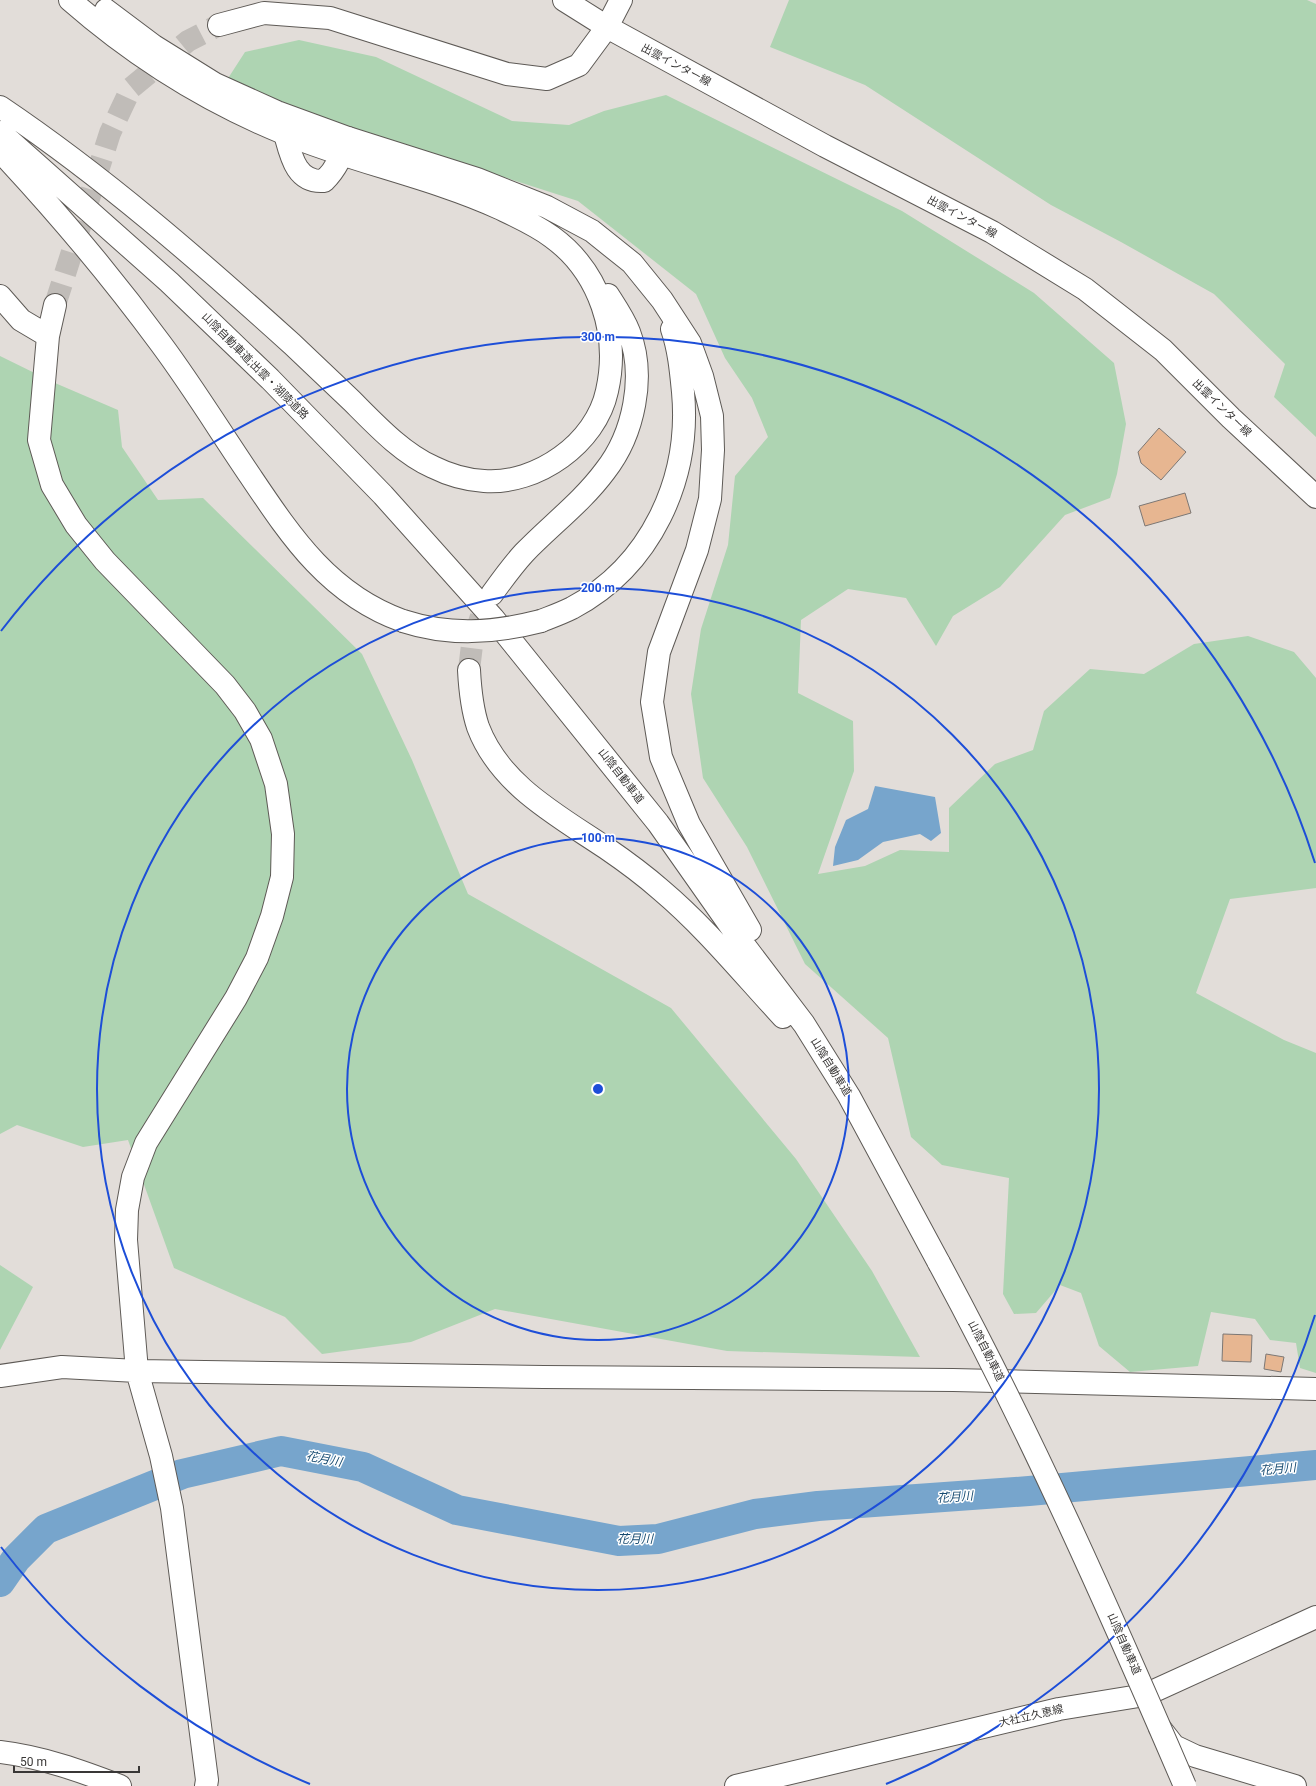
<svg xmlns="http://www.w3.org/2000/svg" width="1316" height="1786" font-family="Roboto,'Noto Sans JP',sans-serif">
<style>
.green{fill:#aed4b2}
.water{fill:#77a5cc}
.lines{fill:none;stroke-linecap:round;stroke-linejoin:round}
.river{stroke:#77a5cc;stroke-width:30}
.building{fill:#e7b691;stroke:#7c7774}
.minor-tunnel{stroke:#c0bcb8;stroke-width:22;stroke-dasharray:22 11;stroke-linecap:butt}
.highway-tunnel{stroke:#c0bcb8;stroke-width:22;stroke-dasharray:22 11;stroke-linecap:butt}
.minor-casing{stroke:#5e5a56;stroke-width:24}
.major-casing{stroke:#5e5a56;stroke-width:24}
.highway-casing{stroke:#5e5a56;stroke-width:24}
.minor{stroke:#fff;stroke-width:22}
.major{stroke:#fff;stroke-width:22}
.highway{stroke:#fff;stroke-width:22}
.highway-bridge-casing{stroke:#5e5a56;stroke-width:24;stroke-linecap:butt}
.highway-bridge{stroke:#fff;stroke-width:22}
.ring{fill:none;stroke:#1d4ed8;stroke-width:2}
.labels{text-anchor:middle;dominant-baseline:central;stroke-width:3;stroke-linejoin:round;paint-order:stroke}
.street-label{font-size:11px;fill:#393736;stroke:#fff}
.water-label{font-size:12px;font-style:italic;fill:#164a70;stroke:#fff}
.centre{fill:#1d4ed8;stroke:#fff;stroke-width:2}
.ring-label{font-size:12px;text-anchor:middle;font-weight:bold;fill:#1d4ed8;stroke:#fff;stroke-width:3;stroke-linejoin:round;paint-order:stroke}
</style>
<rect width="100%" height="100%" fill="#e2ddd9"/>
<path class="green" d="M789 0H1307L1316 4V437L1274 397 1285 364 1214 294 1121 242 1051 205 865 85 770 47Z
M299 40 376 57 512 121 569 125 604 111 666 95 902 211 1034 293 1114 363 1126 424 1117 474 1110 498 1065 515 1000 587 953 616 936 646 906 598 848 589 801 620 798 693 853 721 854 771 818 874 865 866 900 850 949 852V808L995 764 1033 750 1044 711 1090 669 1144 674 1194 644 1248 636 1294 652 1316 678V888L1230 899 1196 993 1284 1040 1316 1053V1373L1300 1368 1296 1343 1270 1340 1255 1319 1211 1312 1198 1366 1130 1372 1099 1346 1081 1293 1060 1285 1036 1313 1014 1314 1003 1294 1009 1178 942 1165 911 1137 888 1038 805 964 747 847 703 778 691 694 701 629 728 545 735 476 768 437 752 398 725 358 696 294 578 201 283 106 225 83 245 52Z
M0 356 55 383 118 410 122 447 158 500 203 498 362 654 412 760 468 894 671 1008 796 1159 872 1271 920 1357 727 1351 495 1309 411 1342 322 1354 285 1317 174 1268 128 1140 83 1147 17 1125 0 1134Z
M0 1265 33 1287 0 1350Z"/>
<path class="water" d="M875 786 935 797 941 833 931 841 920 834 883 842 858 860 833 866 835 847 846 820 868 809Z"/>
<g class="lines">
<path class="river" d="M0 1582 16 1559 46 1529 182 1474 281 1451 363 1467 457 1510 619 1541 658 1539 755 1514 818 1506 1029 1491 1316 1465"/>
</g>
<path class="building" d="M1159 428 1186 452 1161 480 1141 463 1138 452Z
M1185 493 1191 513 1145 526 1139 506Z
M1223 1334 1252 1335 1251 1362 1222 1361Z
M1266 1354 1284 1357 1281 1372 1264 1369Z"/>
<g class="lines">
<path class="minor-tunnel" d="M55 305 110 133 131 88 188 41 219 25"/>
<path class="highway-tunnel" d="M469 670 472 645 482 613"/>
<g class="minor-casing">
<path id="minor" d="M219 25 264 13 330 18 507 74 547 79 579 65 607 27 621 0
M285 134C291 156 296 183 324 181 337 168 342 155 348 138
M0 296 21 320 48 336
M55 305 48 336 39 440 52 485 76 525 105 561 225 685 245 711 261 739 276 784 283 834 282 877 272 916 257 958 236 998 146 1143 133 1177 127 1210 126 1240 137 1371 161 1456 172 1508 207 1780 206 1786
M0 1376 62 1367 137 1371 544 1377 953 1380 1316 1389
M1160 1728 1174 1746 1195 1756 1295 1786"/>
</g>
<g class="major-casing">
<path id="major" d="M564 0 607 27 825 146 992 232 1085 289 1163 350 1231 418 1316 497
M0 1752C42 1757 81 1771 120 1786
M736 1786 1059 1709 1145 1695 1316 1617"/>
</g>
<g class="highway-casing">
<path id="highway" d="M106 10 154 46 215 84 277 112 348 138 477 179 547 207 592 231 632 263 662 300 690 343 702 376 712 416 713 450 710 499 697 550 659 652 652 702 661 757 689 824 750 930
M0 107C104 177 199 260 292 344 312 363 332 382 352 401 376 425 402 453 433 467 449 475 466 480 484 481 537 485 596 443 607 391 620 334 600 272 552 237 536 225 518 217 499 208 431 177 356 163 286 134 207 102 134 56 70 0
M0 132 169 282 270 379 383 495 493 618 658 823 741 941 804 1024 849 1096 939 1263
M0 151C57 212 111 276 161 344 193 387 221 433 251 477 292 538 330 595 403 621
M492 594C502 580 512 566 524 553 551 525 582 502 605 471 634 434 646 376 629 332 624 319 615 306 608 295
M541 621C551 617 562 613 572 608 651 566 691 479 683 392 681 371 679 349 672 329
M469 670C470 689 472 709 478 727 500 785 557 815 606 848 625 861 644 875 661 890 706 928 743 974 783 1017"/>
</g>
<use href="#minor" class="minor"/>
<use href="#major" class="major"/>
<use href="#highway" class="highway"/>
<g class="highway-bridge-casing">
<path id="highway-bridge" d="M403 621C449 636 494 633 541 621
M939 1263C1031 1433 1109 1609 1185 1786"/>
</g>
<use href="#highway-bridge" class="highway-bridge"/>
</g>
<g class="ring">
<circle cx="598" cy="1089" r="251"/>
<circle cx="598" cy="1089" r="501"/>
<path d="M1315 1315A752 752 0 0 1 886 1784M310 1784A752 752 0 0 1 1 1547M1 631A752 752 0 0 1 1315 863"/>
</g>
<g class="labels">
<g class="street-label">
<text transform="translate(676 65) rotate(28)">出雲インター線</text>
<text transform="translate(962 217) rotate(28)">出雲インター線</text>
<text transform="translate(255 366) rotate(45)">山陰自動車道;出雲・湖陵道路</text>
<text transform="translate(1222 408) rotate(44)">出雲インター線</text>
<text transform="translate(621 776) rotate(52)">山陰自動車道</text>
<text transform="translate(831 1067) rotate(58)">山陰自動車道</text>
<text transform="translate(986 1351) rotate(63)">山陰自動車道</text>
<text transform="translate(1124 1644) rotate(66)">山陰自動車道</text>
<text transform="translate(1031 1716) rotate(-13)">大社立久恵線</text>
</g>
<g class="water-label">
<text transform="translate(324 1459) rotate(11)">花月川</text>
<text transform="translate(1278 1469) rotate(-5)">花月川</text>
<text transform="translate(955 1497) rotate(-4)">花月川</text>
<text x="635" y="1539">花月川</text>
</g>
</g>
<circle cx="598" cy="1089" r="6" class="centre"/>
<g class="ring-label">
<text x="598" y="341">300 m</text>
<text x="598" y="592">200 m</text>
<text x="598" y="842">100 m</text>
</g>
<path d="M14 1766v6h125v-6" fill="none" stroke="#393736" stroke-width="2"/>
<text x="20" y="1766" font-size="12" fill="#393736" stroke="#ffffff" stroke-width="3" paint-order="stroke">50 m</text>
</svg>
